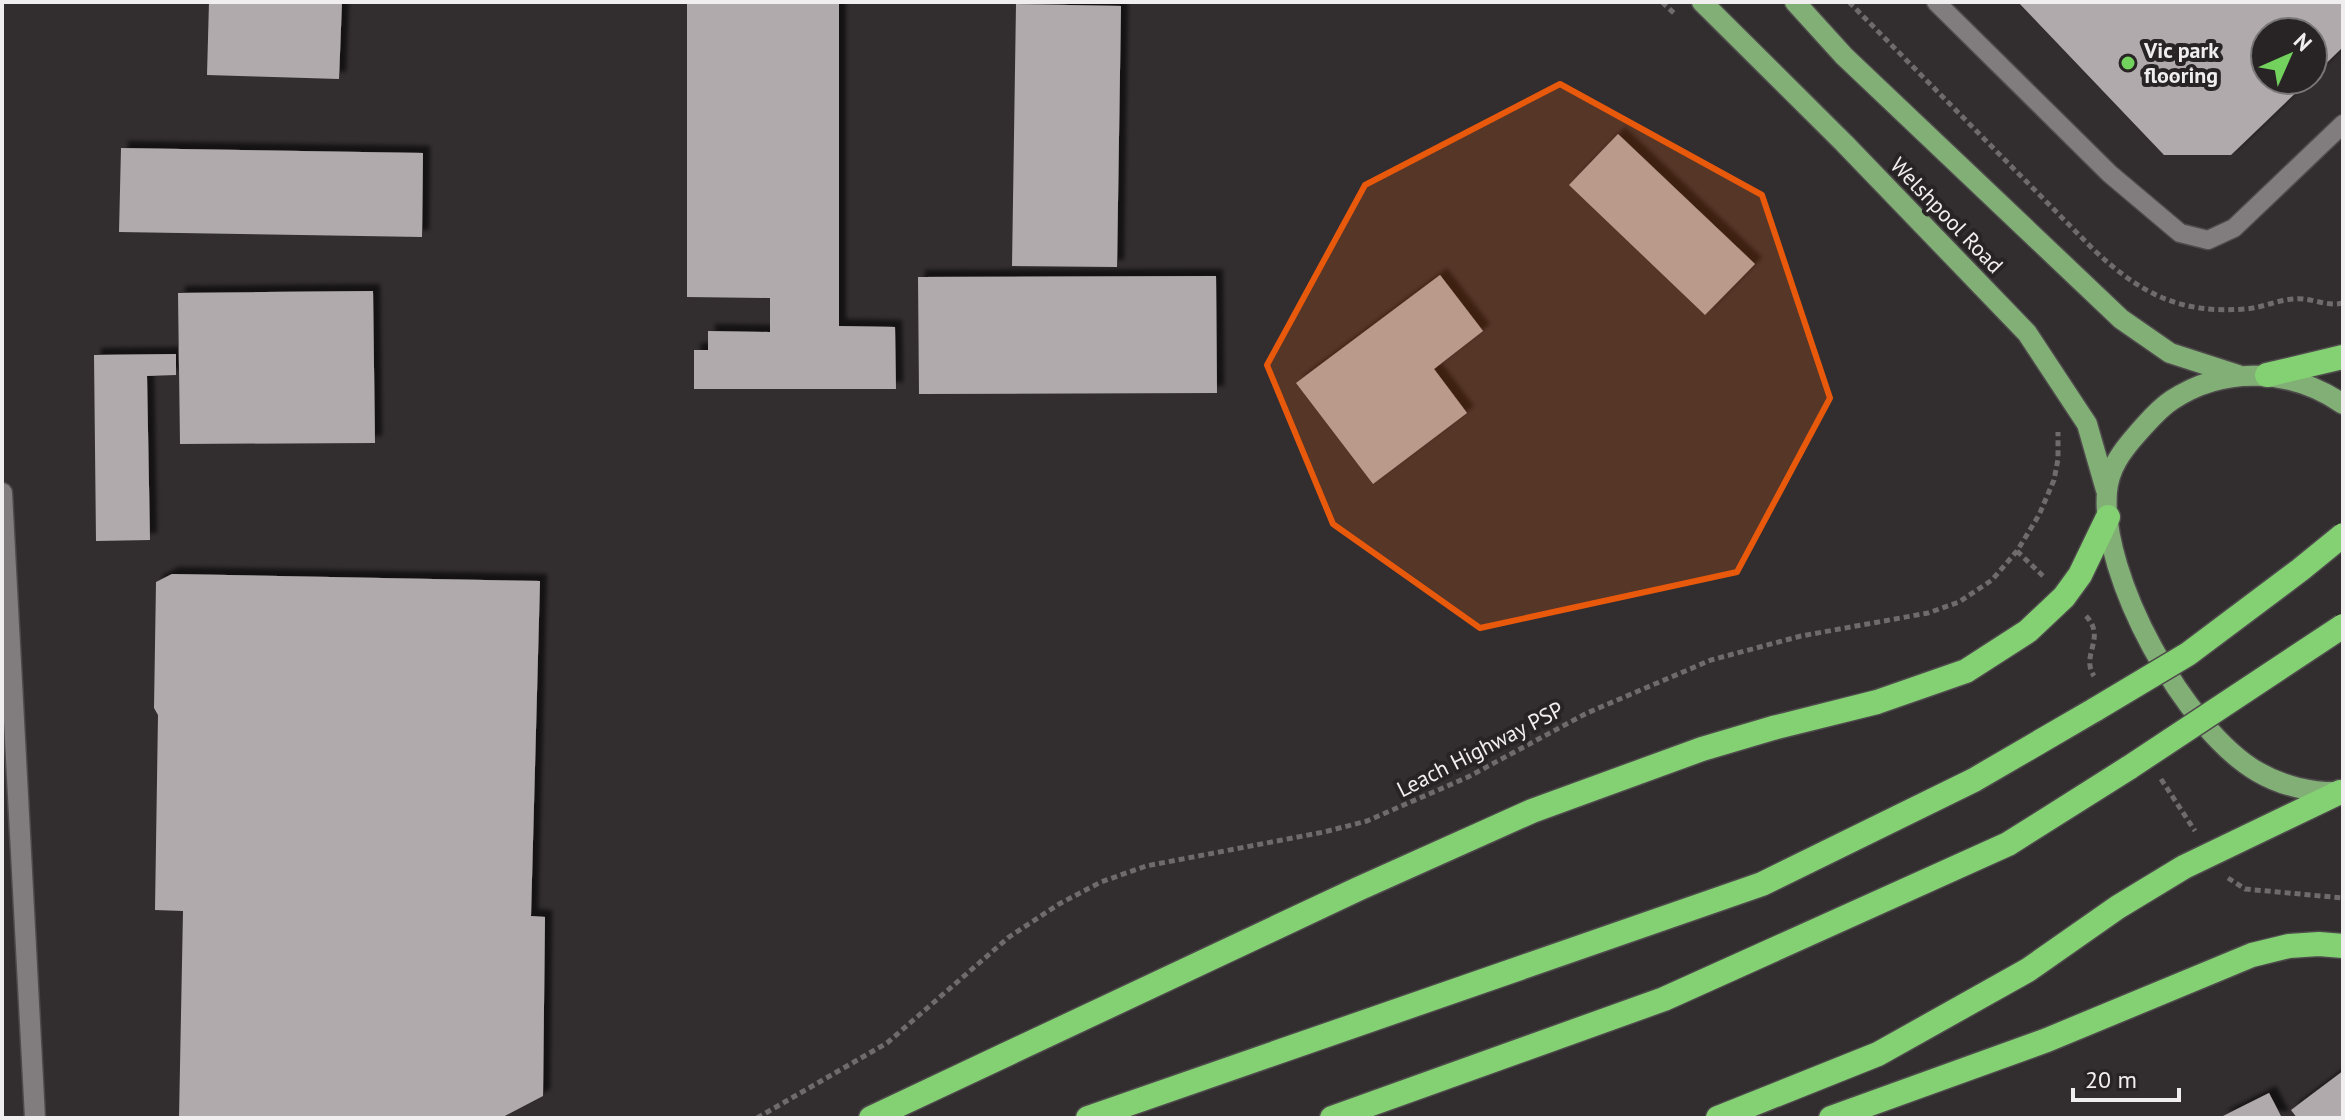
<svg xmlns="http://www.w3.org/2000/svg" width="2345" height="1120" font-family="'PT Sans',sans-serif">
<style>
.building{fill:#b0aaac;filter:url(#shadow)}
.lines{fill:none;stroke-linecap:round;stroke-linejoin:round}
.service-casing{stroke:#4e4a4b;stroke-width:21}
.tertiary-casing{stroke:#4e4a4b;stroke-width:23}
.primary-casing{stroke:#4e4a4b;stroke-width:23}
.motorway-casing{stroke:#4e4a4b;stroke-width:27}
.path{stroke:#6f6a6c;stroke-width:5;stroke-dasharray:6 4;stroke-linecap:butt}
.service{stroke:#817c7d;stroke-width:18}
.tertiary{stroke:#817c7d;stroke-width:20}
.primary{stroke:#82af76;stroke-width:20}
.motorway{stroke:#83d172;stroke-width:24}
.motorway-bridge-casing{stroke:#4e4a4b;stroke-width:27;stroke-linecap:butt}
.motorway-bridge{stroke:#83d172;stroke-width:24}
.marked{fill:#e8590c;fill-opacity:0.2;stroke:#e8590c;stroke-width:6;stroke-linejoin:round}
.poi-dot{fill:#73d25d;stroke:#282425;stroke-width:3}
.labels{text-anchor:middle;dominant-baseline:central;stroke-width:8;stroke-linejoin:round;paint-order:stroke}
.poi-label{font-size:22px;font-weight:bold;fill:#f1eeef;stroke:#282425;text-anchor:start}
.street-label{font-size:22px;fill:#f1eeef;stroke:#282425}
</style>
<defs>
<filter id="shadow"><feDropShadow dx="7" dy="-7" stdDeviation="2" flood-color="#0009"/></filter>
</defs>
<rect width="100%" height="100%" fill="#322d2f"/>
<path class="building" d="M209 2H342L339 79 207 75Z
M687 2H839V326L895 327 896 389H694V350H708V331L770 332V298L687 297Z
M2018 2H2343V47L2313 76V32H2265V80H2309L2231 155H2164Z
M1016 4 1121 6 1117 267 1012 266Z
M1618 134 1755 264 1705 315 1569 185Z
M121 148 423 153 422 237 119 232Z
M1440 275 1483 331 1434 369 1467 413 1373 484 1296 383Z
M1216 276 1217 393 919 394 918 277Z
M373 291 375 443 180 444 178 293Z
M176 354V375L147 376 150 540 96 541 94 355Z
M172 574 540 581 531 916 545 917 543 1096 501 1118H179L183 911 155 910 158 715 154 708 156 582Z
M2343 1071V1118H2297L2291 1110Z
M2269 1093 2282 1118H2219Z"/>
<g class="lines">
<g class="service-casing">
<path id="service" d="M1936 2 2110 174 2180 233 2208 240 2234 228 2343 124"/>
</g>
<g class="tertiary-casing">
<path id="tertiary" d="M2 493 35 1118"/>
</g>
<g class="primary-casing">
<path id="primary" d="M1702 2 1844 143 2027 333 2087 424 2106 490
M1795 2 1844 56 2121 319 2170 353 2238 375
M2340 792C2312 793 2282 786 2258 772 2185 730 2100 576 2107 492 2109 468 2122 451 2137 434 2148 422 2158 409 2172 400 2225 365 2292 369 2343 404"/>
</g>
<g class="motorway-casing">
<path id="motorway" d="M2267 375 2343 357
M871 1118 1358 889 1532 811 1702 749 1773 728 1877 702 1966 671 2028 631 2064 597 2080 575 2108 517
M1088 1118 1762 884 1974 780 2096 709
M1332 1118 1664 999 2008 844 2130 767
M1718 1118 1878 1054 2028 970 2118 907 2184 867 2340 792
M1831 1118 2047 1040 2252 955 2289 946 2319 944 2343 946"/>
</g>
<path class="path" d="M1662 2 1676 15
M1849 2 2094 250C2141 294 2180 314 2245 309 2262 308 2277 300 2294 299 2311 297 2326 307 2343 303
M2017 551 2043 576
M2086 616C2107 638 2080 655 2094 676
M2161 779 2195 831
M2228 878 2245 889 2343 898
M757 1118 887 1043 1009 937 1059 904 1101 882 1146 866 1324 832 1367 821 1468 777 1587 713 1711 660 1801 636 1928 613 1959 602 1992 580 2017 551 2039 515 2054 480 2058 459V432"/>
<use href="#service" class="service"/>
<use href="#tertiary" class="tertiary"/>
<use href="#primary" class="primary"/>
<use href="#motorway" class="motorway"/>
<g class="motorway-bridge-casing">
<path id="motorway-bridge" d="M2096 709 2188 654 2300 570 2343 535
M2130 767 2343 626"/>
</g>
<use href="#motorway-bridge" class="motorway-bridge"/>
</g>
<path class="marked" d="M1560 84 1762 195 1830 398 1737 572 1480 628 1333 524 1267 365 1365 185Z"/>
<circle class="poi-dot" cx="2128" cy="63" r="8"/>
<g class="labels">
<g class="poi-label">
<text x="2144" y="50">Vic park<tspan x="2144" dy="25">flooring</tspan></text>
</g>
<g class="street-label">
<text transform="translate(1947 215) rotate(46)">Welshpool Road</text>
<text transform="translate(1480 749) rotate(-27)">Leach Highway PSP</text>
</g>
</g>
<rect width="2345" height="1120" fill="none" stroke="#f1eeef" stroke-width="8"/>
<g transform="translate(2289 56) rotate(45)"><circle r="38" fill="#282425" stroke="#787576" stroke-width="2"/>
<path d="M0-6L14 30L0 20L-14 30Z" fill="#73d25d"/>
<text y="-12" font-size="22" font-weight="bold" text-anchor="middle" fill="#f1eeef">N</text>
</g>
<path d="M2073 1088v12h106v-12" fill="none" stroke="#f1eeef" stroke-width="4"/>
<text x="2085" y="1088" font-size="24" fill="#f1eeef" stroke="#282425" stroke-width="6" paint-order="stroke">20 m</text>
</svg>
